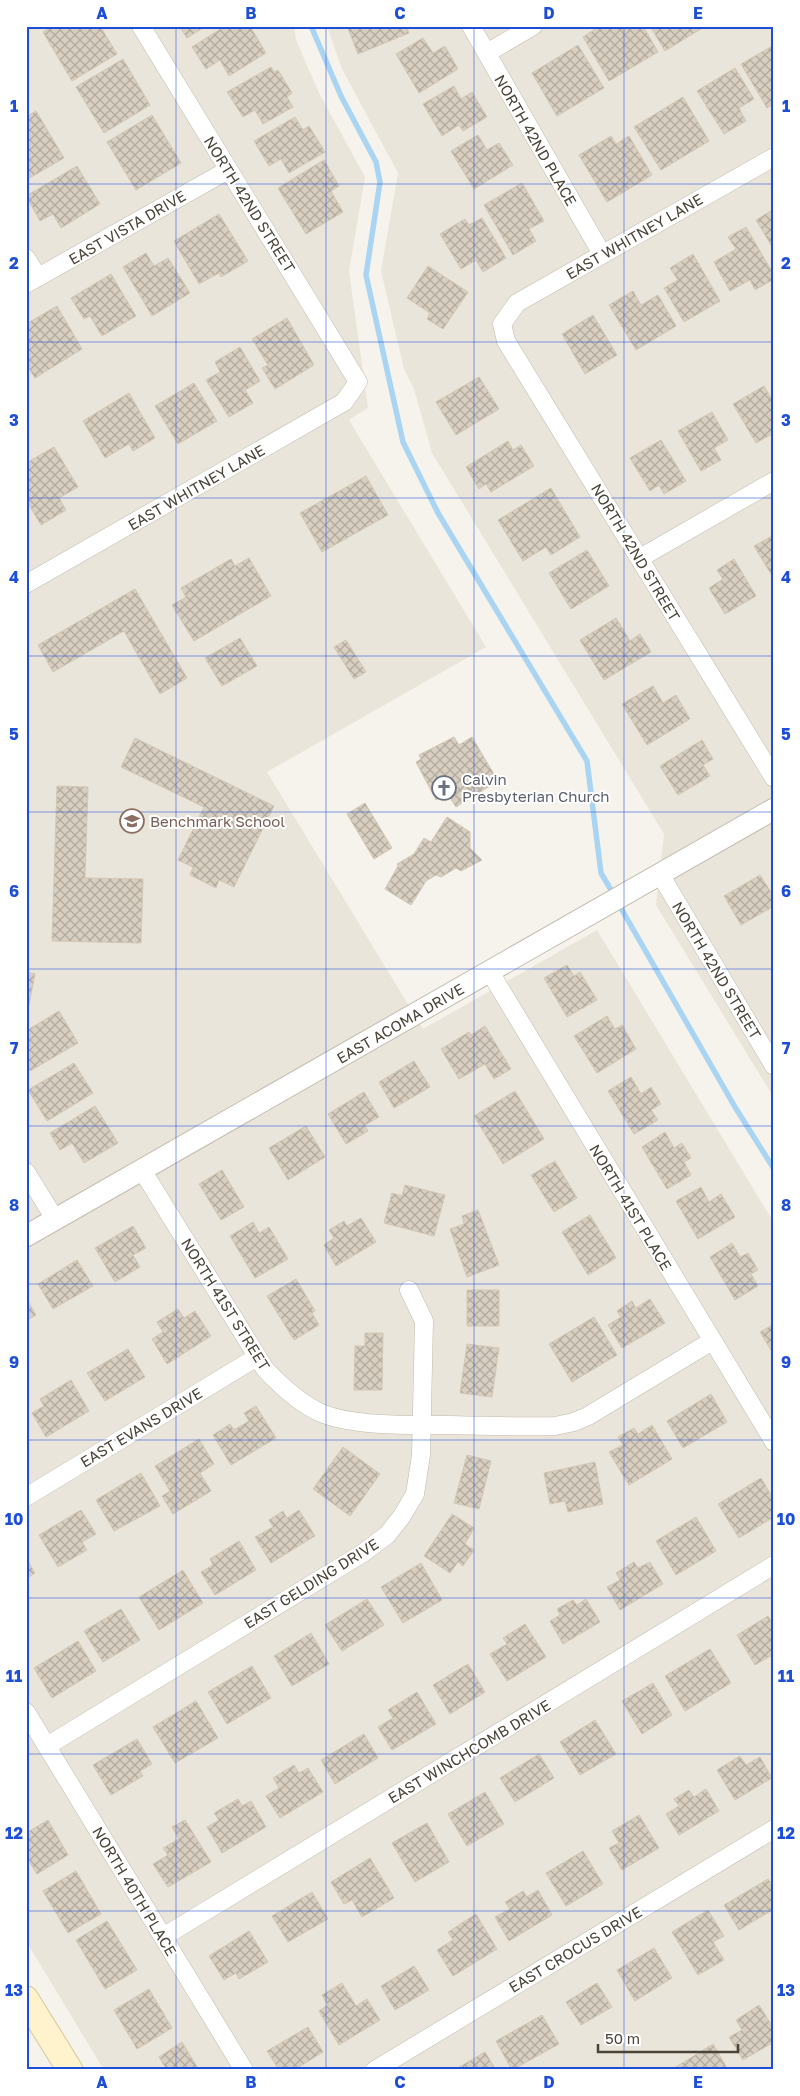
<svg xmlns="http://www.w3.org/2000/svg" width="800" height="2096" font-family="'Golos Text',sans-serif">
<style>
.residential{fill:#eae5da}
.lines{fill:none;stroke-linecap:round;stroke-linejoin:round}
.stream{stroke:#a9d4f2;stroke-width:5.5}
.building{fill:url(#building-cross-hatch);stroke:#d3c7b4}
.minor-casing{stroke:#c2bbae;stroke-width:19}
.tertiary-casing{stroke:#c2bbae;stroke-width:23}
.secondary-casing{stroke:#d6c79b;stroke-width:27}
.minor{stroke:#fff;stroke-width:18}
.tertiary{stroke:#fff;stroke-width:21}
.secondary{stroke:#fff3cd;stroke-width:25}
.grid{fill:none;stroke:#1d4ed8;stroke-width:1;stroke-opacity:0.55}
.labels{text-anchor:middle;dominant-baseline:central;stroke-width:4;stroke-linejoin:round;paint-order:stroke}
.street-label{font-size:15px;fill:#4b4439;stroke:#fff}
.worship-label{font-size:15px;fill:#5b616d;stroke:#fff;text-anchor:start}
.education-label{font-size:15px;fill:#785e54;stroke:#fff;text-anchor:start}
.neatline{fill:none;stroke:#1d4ed8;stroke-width:2}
.grid-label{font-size:16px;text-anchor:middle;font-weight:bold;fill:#1d4ed8}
</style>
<defs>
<pattern id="building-cross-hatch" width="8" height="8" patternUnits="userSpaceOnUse" patternTransform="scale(1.25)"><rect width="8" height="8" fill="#d8cfc1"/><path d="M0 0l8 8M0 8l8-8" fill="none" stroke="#b1aa9e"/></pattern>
</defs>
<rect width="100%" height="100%" fill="#f6f3ec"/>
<path class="residential" d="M26 26H294L296 40 319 93 365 177 349 271 368 408 349 420 486 647 267 772 423 1029 597 930 774 1223V2070H104L26 1941Z
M327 26H774V1098L656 905 664 834 432 453 414 389 404 369 381 271 398 173 342 69Z"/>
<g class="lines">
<path class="stream" d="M311 26 341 96 376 162 380 182 366 275 403 442 438 513 587 761 601 873 614 895
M618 903 735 1107 774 1169"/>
</g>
<path class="building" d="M52 26H100L117 54 72 81 43 32Z
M179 26H206L187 38Z
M225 26H250L266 53 229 76 220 60 206 69 192 47Z
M347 26H406L409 33 358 54Z
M600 26H643L658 52 609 81 583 37Z
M650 26H703L704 27 665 51Z
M423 38 433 53 445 46 458 69 419 93 396 54Z
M578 45 604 88 557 116 532 73Z
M774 45V104L767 108 741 64Z
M123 59 150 105 104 133 76 87Z
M271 67 274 72 278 70 292 93 287 97 293 107 263 124 255 110 243 117 227 92Z
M735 68 754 99 739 108 746 121 724 134 697 91Z
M454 86 461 99 472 92 487 117 463 131 459 125 442 136 423 104Z
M683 97 709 141 661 170 634 127Z
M36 111 64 158 26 180V117Z
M152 115 181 163 136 190 107 142Z
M295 117 303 130 309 126 325 152 289 173 281 159 269 166 254 141Z
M478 135 487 150 499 143 513 165 474 189 451 151Z
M611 136 616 144 629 136 652 175 607 202 579 155Z
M324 160 339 186 331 191 343 212 306 234 278 188Z
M77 166 100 204 61 228 53 214 40 221 26 196Z
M522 183 544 221 529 229 536 241 513 255 484 205Z
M774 209V250L756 220Z
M219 214 248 261 221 277 219 273 199 284 174 241Z
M482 218 506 258 483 272 476 260 461 269 440 234 465 219 469 225Z
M746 227 774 275V279L755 290 750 280 730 291 714 262 736 249 728 237Z
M146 253 154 266 168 258 190 293 152 316 123 267Z
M693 254 720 301 684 322 664 288 678 280 670 268Z
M428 266 468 292 443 329 427 319 430 313 407 298Z
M111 274 136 316 102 336 90 316 84 319 71 298Z
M633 291 641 305 658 295 676 326 636 350 609 305Z
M57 306 82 349 35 378 26 364V324Z
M593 315 617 355 585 374 562 334Z
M287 318 314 365 275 389 262 368 268 365 252 339Z
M240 347 260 381 245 390 253 403 229 417 206 380 220 372 215 362Z
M479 377 499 409 456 435 436 402Z
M194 383 217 421 178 444 155 406Z
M764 386 774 403V433L756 443 733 404Z
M129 393 155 438 133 451 129 444 105 458 83 421Z
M712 412 728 440 714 448 721 460 701 471 678 431Z
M661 440 686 481 664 494 659 485 650 491 630 458Z
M508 441 513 450 521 445 534 466 491 492 486 484 479 489 466 467Z
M54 447 78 487 59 498 66 510 41 525 26 500V463Z
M366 476 388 515 322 552 300 513Z
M551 488 580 537 551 555 546 547 523 561 498 520Z
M774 535V579L754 546Z
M587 550 609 586 571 609 549 573Z
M249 558 271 596 194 641 172 605 186 597 181 588 231 559 235 566Z
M734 559 756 596 725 614 709 588 723 579 717 570Z
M135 589 187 678 160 694 124 631 53 672 38 645Z
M616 618 630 641 640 634 651 652 604 680 580 640Z
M240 638 257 666 222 686 205 658Z
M346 640 366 672 354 679 334 647Z
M653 686 663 703 676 695 690 719 647 745 622 704Z
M454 737 459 745 472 737 498 781 456 807 447 793 436 800 416 762 421 759 419 755Z
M135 738 274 806 234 887 219 880 216 888 190 875 193 867 178 860 204 807 121 767Z
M702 740 713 759 703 765 710 776 678 795 660 766Z
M57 786 88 787 85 878 143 879 141 943 52 941Z
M365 803 392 848 374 859 347 814Z
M447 817 470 832V848L482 860 461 871 456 868 441 877 436 875 426 881 411 905 385 889 398 866 397 864 414 854 424 838 431 842Z
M760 875 774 897V906L741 925 724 896Z
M567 965 574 976 580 972 597 1000 567 1017 544 978Z
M26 972 35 974 26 1020Z
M59 1011 78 1043 30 1071 26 1065V1048L30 1046 26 1039V1031Z
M607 1016 615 1029 622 1025 636 1049 597 1073 574 1036Z
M485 1026 511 1069 494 1079 485 1064 459 1079 441 1049 469 1032 471 1035Z
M414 1061 430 1087 394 1108 379 1082Z
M74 1063 93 1093 47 1121 28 1090Z
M631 1077 641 1094 651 1087 661 1104 651 1110 658 1120 634 1134 608 1091Z
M515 1091 544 1139 503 1164 474 1116Z
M364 1092 379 1117 365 1125 368 1131 346 1144 328 1114Z
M95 1106 118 1143 84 1163 72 1143 60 1150 50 1133Z
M306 1126 325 1157 288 1180 269 1148Z
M665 1132 674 1148 682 1143 691 1158 684 1162 691 1175 667 1189 642 1147Z
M555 1161 577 1198 554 1212 531 1175Z
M222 1170 244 1207 221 1220 199 1184Z
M405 1185 445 1195 434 1236 384 1223 392 1193 402 1196Z
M701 1187 709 1202 721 1194 735 1217 698 1239 676 1201Z
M478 1210 499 1265 467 1277 450 1229 464 1224 462 1216Z
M590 1215 616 1258 588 1275 562 1232Z
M361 1218 376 1242 336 1266 324 1245 334 1238 329 1230 344 1221 347 1226Z
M253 1222 259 1233 269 1227 288 1259 255 1278 230 1236Z
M133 1226 146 1248 133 1255 140 1267 115 1282 95 1248Z
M732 1243 740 1257 748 1253 758 1270 751 1274 758 1286 735 1300 710 1257Z
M77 1260 93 1286 53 1309 38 1284Z
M296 1279 315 1311 312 1313 319 1325 294 1340 267 1296Z
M467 1290H499V1326H467Z
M26 1298 36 1315 26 1321Z
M650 1299 665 1323 622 1348 608 1325 621 1317 617 1311 632 1301 636 1308Z
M178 1309 184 1318 195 1311 211 1336 167 1364 152 1339 163 1332 157 1322Z
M594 1317 617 1355 572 1382 549 1344Z
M774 1324V1355L760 1332Z
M365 1333H383L382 1390H354L355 1346H365Z
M467 1344 499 1348 492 1397 460 1393Z
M128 1349 145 1377 105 1401 87 1373Z
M71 1380 89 1411 46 1437 32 1413 44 1406 40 1399Z
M711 1394 727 1422 683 1448 667 1421Z
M256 1406 276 1438 231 1465 213 1435 230 1424 234 1430 249 1421 244 1413Z
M652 1425 672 1459 629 1485 609 1452 623 1445 618 1437 634 1428 638 1434Z
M199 1439 214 1464 200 1473 211 1491 173 1514 162 1496 170 1491 155 1466Z
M343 1447 380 1474 350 1516 313 1489Z
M467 1455 491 1461 479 1509 454 1503Z
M595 1462 603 1504 568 1512 565 1501 550 1504 544 1473Z
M141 1473 160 1506 114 1531 96 1500Z
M761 1478 774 1500V1517L739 1538 718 1504Z
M81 1510 96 1534 82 1542 87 1550 58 1567 39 1535Z
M299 1510 315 1536 271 1563 255 1537 273 1527 269 1520 283 1511 287 1518Z
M452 1514 474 1528 465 1544 474 1550 463 1566 458 1562 450 1573 424 1556Z
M696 1517 716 1551 676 1575 656 1541Z
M239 1541 256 1570 215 1595 201 1572 213 1565 210 1559Z
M26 1558 35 1573 26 1579Z
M634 1562 638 1568 650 1562 663 1584 620 1610 607 1587 620 1580 616 1573Z
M421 1563 442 1600 403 1623 381 1587Z
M183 1570 203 1603 159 1630 139 1597Z
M367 1599 384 1625 342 1651 325 1625Z
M586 1599 600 1622 563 1644 550 1621 560 1615 557 1609 573 1600 577 1605Z
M121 1609 140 1640 103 1662 84 1631Z
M768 1616 774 1626V1654L755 1665 737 1635Z
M525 1624 546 1657 507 1681 490 1654 507 1644 503 1638Z
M311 1633 329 1664 292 1686 274 1656Z
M78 1641 96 1671 52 1698 34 1668Z
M710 1649 731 1683 685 1711 665 1676Z
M468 1664 485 1692 450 1714 433 1685Z
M252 1666 271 1698 227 1724 208 1692Z
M653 1683 672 1715 642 1734 622 1701Z
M417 1692 436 1724 392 1750 378 1727 393 1718 388 1710Z
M196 1701 218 1738 175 1763 153 1727Z
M595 1720 616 1754 580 1775 560 1742Z
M364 1734 378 1758 335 1784 321 1760Z
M137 1739 152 1764 140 1771 143 1776 111 1795 93 1765Z
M539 1754 554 1778 515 1802 500 1778Z
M740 1756 746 1765 760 1757 772 1778 735 1800 717 1770Z
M294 1765 299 1773 308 1768 323 1792 280 1818 266 1796 279 1788 273 1778Z
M706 1789 719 1811 679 1835 666 1814 679 1806 674 1799 689 1790 694 1797Z
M485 1792 504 1824 467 1846 448 1814Z
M238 1799 242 1806 251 1801 266 1827 222 1853 207 1827 219 1820 214 1813Z
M639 1815 659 1848 622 1870 609 1848 619 1843 612 1831Z
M48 1820 68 1855 37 1874 26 1856V1833Z
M185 1820 211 1862 168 1887 153 1864 168 1855 163 1848 179 1839 172 1827Z
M427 1823 449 1862 415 1882 392 1843Z
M583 1851 603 1884 566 1906 546 1873Z
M370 1858 394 1898 362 1917 352 1900 344 1904 331 1882Z
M76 1871 101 1914 68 1933 43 1891Z
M768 1879 774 1888V1909L739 1930 724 1905Z
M538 1890 552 1915 509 1941 495 1917 510 1909 505 1902 523 1891 527 1897Z
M312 1892 328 1919 288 1942 272 1916Z
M708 1910 724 1936 713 1942 724 1960 698 1975 672 1932Z
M476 1914 497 1949 453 1976 437 1950 453 1940 448 1932Z
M107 1921 137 1970 105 1989 76 1940Z
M249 1931 268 1962 239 1979 236 1973 224 1980 209 1956Z
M654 1948 672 1978 635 2001 617 1970Z
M414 1966 429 1990 395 2010 381 1986Z
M342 1983 356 2006 367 1999 380 2020 339 2045 319 2011 328 2005 322 1995Z
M597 1983 612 2007 581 2025 566 2002Z
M149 1989 172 2028 137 2049 114 2010Z
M759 2005 774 2029V2042L743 2060 729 2037 742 2030 736 2020Z
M542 2015 559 2044 512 2070 496 2041Z
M308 2027 323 2052 294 2070H279L267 2051Z
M182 2042 199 2070H167L159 2057Z
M713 2044 727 2068 724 2070H671Z
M485 2052 496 2070H454Z"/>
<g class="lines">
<g class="minor-casing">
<path id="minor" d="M471 26 602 254
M487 53 533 26
M774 157 517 303 502 324 506 341 774 778
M26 258 38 277
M26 284 228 170
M640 558 774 481
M26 584 344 402 358 382 141 26
M660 874 774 1066
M490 972 774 1442
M142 1170 265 1369C281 1386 299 1403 321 1413 355 1427 413 1425 449 1425 485 1426 520 1427 555 1426L574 1422 588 1416 712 1341
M26 1172 55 1219
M26 1497 257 1357
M26 1712 244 2070
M47 1746 363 1553 387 1535 402 1516 415 1494 421 1455 424 1321 409 1290
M163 1937 774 1565
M375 2070 774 1829"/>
</g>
<g class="tertiary-casing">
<path id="tertiary" d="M26 1236 774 809"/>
</g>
<g class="secondary-casing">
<path id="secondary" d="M26 1999 70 2070"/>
</g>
<use href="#minor" class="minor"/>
<use href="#tertiary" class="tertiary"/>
<use href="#secondary" class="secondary"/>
</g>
<path class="grid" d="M176 26V2070M326 26V2070M474 26V2070M624 26V2070M26 184H774M26 342H774M26 498H774M26 656H774M26 812H774M26 969H774M26 1126H774M26 1284H774M26 1440H774M26 1598H774M26 1754H774M26 1911H774"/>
<defs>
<g id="church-ring" transform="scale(1.25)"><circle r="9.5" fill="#fff" stroke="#6b7280" stroke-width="1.5"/><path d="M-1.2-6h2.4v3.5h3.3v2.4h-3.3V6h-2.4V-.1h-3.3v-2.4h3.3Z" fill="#6b7280"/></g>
<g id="school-ring" transform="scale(1.25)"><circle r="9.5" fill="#fff" stroke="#8d6e63" stroke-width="1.5"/><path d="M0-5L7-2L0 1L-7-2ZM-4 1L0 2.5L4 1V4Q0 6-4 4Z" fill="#8d6e63"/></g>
</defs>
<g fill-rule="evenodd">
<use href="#church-ring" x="444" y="788"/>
<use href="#school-ring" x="132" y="821"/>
</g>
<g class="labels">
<g class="street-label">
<text transform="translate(536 140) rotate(60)">NORTH 42ND PLACE</text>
<text transform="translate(250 204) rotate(58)">NORTH 42ND STREET</text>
<text transform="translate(127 227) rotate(-30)">EAST VISTA DRIVE</text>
<text transform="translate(634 236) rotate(-30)">EAST WHITNEY LANE</text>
<text transform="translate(196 487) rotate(-30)">EAST WHITNEY LANE</text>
<text transform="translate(636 552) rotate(59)">NORTH 42ND STREET</text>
<text transform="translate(717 970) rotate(59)">NORTH 42ND STREET</text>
<text transform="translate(400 1023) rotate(-30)">EAST ACOMA DRIVE</text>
<text transform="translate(631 1207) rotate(59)">NORTH 41ST PLACE</text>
<text transform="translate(226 1304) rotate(58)">NORTH 41ST STREET</text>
<text transform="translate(141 1427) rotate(-31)">EAST EVANS DRIVE</text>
<text transform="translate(311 1583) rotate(-32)">EAST GELDING DRIVE</text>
<text transform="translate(469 1751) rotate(-31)">EAST WINCHCOMB DRIVE</text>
<text transform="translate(135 1891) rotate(59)">NORTH 40TH PLACE</text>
<text transform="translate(575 1949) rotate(-31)">EAST CROCUS DRIVE</text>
</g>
<g class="worship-label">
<text x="462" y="779">Calvin<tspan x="462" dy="17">Presbyterian Church</tspan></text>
</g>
<g class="education-label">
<text x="150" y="821">Benchmark School</text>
</g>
</g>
<rect width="800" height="2096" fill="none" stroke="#ffffff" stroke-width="55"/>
<path d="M598 2044v8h140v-8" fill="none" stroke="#4b4439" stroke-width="2.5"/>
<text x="605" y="2044" font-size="15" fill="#4b4439" stroke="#ffffff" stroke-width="4" paint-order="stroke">50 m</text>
<rect x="28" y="28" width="744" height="2040" class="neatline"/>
<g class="grid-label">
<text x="102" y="19">A</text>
<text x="251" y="19">B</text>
<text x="400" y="19">C</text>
<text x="549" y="19">D</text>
<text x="698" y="19">E</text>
<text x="14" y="112">1</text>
<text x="786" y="112">1</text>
<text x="14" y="269">2</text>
<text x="786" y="269">2</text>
<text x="14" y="426">3</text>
<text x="786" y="426">3</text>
<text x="14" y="583">4</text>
<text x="786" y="583">4</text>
<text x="14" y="740">5</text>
<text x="786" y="740">5</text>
<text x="14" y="897">6</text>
<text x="786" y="897">6</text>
<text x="14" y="1054">7</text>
<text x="786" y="1054">7</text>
<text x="14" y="1211">8</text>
<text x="786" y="1211">8</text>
<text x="14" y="1368">9</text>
<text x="786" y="1368">9</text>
<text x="14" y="1525">10</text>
<text x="786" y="1525">10</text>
<text x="14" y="1682">11</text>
<text x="786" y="1682">11</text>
<text x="14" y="1839">12</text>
<text x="786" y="1839">12</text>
<text x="14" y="1996">13</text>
<text x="786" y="1996">13</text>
<text x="102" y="2088">A</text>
<text x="251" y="2088">B</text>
<text x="400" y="2088">C</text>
<text x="549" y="2088">D</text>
<text x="698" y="2088">E</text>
</g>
</svg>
